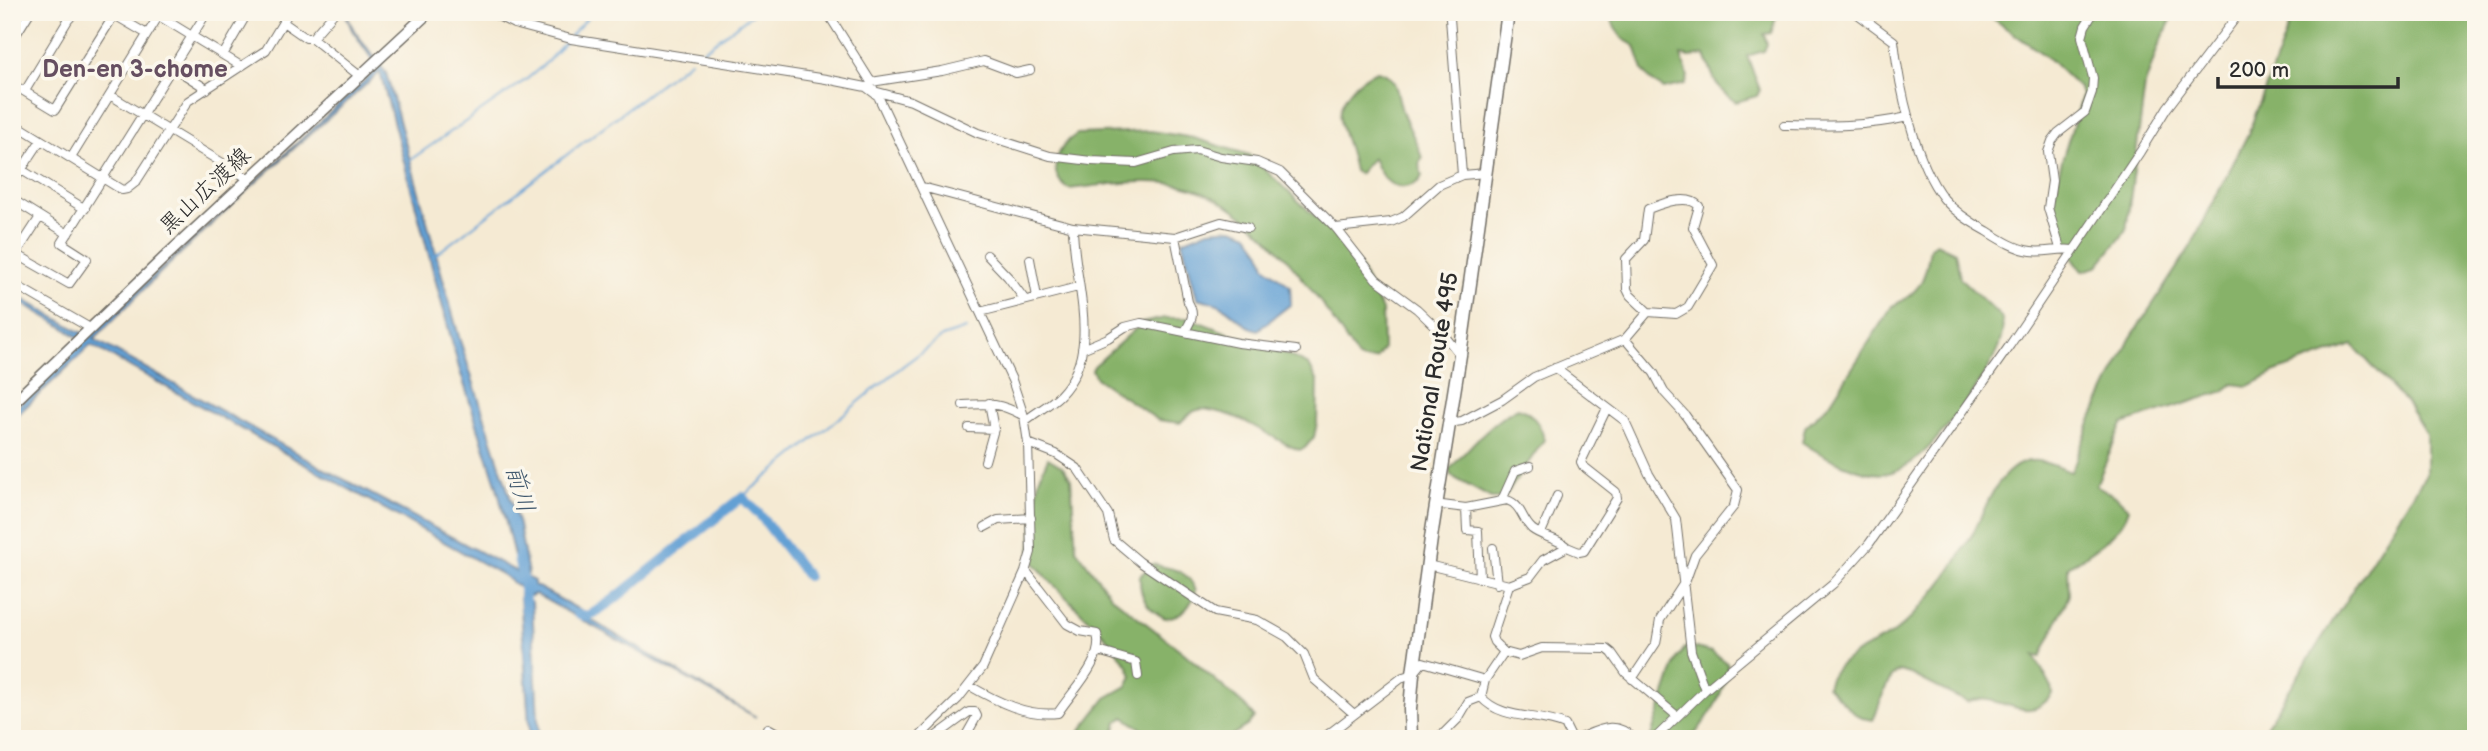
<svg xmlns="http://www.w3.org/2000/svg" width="2488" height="751" font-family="'Balsamiq Sans','Klee One',sans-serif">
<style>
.forest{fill:#87b269;stroke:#596e4a;stroke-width:2}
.water{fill:#64a0d4;stroke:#486680;stroke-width:2}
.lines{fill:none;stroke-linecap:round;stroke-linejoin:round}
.stream{stroke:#64a0d4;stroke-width:2}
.river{stroke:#64a0d4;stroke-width:10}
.minor-casing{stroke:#726e66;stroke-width:10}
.major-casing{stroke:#726e66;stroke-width:13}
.highway-casing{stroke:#726e66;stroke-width:15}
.minor{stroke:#fff;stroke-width:8}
.major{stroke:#fff;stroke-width:10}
.highway{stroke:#fff;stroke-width:12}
.labels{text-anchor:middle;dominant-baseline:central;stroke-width:7;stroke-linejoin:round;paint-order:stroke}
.street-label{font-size:23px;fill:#2b2b2b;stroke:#fbf7ec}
.neighbourhood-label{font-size:24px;font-weight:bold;fill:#664f61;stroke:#fbf7ec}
.water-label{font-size:24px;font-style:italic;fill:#425a6f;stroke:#fbf7ec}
</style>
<rect width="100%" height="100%" fill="#fbf7ec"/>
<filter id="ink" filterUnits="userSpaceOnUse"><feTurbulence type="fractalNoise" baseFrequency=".0143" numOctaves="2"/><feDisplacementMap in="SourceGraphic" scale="14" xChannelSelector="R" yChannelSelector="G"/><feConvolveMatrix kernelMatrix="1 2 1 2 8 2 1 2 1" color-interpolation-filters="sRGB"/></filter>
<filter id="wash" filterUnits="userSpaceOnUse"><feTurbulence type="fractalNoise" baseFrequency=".00686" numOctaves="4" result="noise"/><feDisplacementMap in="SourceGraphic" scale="28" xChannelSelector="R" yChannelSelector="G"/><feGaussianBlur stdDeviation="1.57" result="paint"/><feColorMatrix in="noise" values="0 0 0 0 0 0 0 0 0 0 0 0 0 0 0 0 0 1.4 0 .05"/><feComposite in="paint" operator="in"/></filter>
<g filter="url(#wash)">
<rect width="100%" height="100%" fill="#f5ead3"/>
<path class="forest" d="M1609 12H1778L1771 33 1764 34 1767 44 1764 51 1747 56 1760 90 1757 96 1736 102C1714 88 1714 77 1705 55L1690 57 1681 55 1688 77 1685 84 1664 89 1651 81 1643 70 1635 46 1623 39 1615 28Z
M1983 12H2175L2158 47 2145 85 2126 231 2097 267 2083 271C2063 251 2051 214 2056 186 2060 160 2073 129 2080 103L2082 95 2080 89 2047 57Z
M2296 12H2476V739H2258L2426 474V434L2407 404 2353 345 2278 371 2249 386 2233 384 2224 391 2122 424 2096 485 2117 497 2129 509C2121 536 2090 552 2068 567L2069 595 2041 657 2034 655 2051 686 2052 694C2028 730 1998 689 1966 702L1913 675 1900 671C1884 678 1881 705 1873 720L1862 718 1854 713 1827 686C1834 658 1870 647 1892 634 1900 628 1909 620 1916 612 1937 591 1956 564 1970 538 1983 516 1991 485 2012 469 2033 452 2049 465 2071 472L2092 418 2130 339 2191 246 2248 134 2291 20Z
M1377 71C1401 75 1396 100 1404 116 1410 130 1417 142 1422 158L1419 164 1422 176C1419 182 1416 184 1409 186 1390 191 1379 174 1373 158L1359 174 1354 171C1352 162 1350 152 1347 144 1339 120 1334 112 1350 91 1358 81 1366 75 1377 71Z
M1151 131 1194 138 1249 155 1337 237 1362 271 1382 310 1383 349 1376 359 1363 360 1358 358C1318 297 1257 201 1181 185 1144 178 1106 185 1069 189 1045 174 1057 146 1077 134Z
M1936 243 1955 252 1960 278 2001 317C2014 350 1944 434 1920 456 1912 463 1901 469 1892 472 1867 480 1822 456 1802 442L1805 427 1830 403 1892 306C1921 293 1926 278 1930 247Z
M1165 318H1189L1233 335 1260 342 1309 365 1318 382 1317 423 1314 437 1305 448 1299 450C1269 438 1248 417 1214 411 1209 410 1203 408 1198 410 1191 411 1185 418 1180 423L1158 420 1096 378 1092 370 1094 366 1142 323Z
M1518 408C1532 412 1542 426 1544 440L1504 498H1491L1451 476 1449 470C1469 448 1491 421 1518 408Z
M1048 458 1063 467 1071 479 1076 549 1111 596 1184 653 1245 706 1254 717 1248 725 1226 739H1157L1124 717 1117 722 1113 739H1074L1106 698 1127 686 1132 676 1128 666 1104 635 1050 581 1035 564 1030 551 1039 479Z
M1152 564C1174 569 1186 569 1196 590 1191 607 1183 616 1165 618 1147 609 1139 597 1140 576Z
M1691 647 1712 652 1728 664C1725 694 1710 716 1691 739H1650L1677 659 1685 648Z"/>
<path class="water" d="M345 12 354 30 386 73 459 337 519 525 528 574 517 568 497 487 459 368 380 72 255 183 160 273 94 339 330 472 534 581V585L589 615 591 620 756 717 535 594 531 596 503 575 91 345 12 420V412L83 341 63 327 12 297V293L88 336 378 68 352 30Z
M1233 228 1248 234 1261 252 1265 266 1290 286 1291 304 1258 330C1242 327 1234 312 1220 305 1213 302 1204 300 1197 298L1182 241 1209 230Z
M520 595 532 602 539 739H530Z"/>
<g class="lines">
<path class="stream" d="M570 36 593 12
M697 55 755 12
M410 160 527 79 547 62 567 40
M435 255 690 61
M742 497 904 365 942 337 966 329"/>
<path class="river" d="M518 558 523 579 526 611
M578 614 588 617 613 600 742 497 760 515 807 576"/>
</g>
</g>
<g filter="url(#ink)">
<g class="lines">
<g class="minor-casing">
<path id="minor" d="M61 12 70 18
M490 12 514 24 571 39 826 79 866 87 878 96 1012 380 1024 416 1028 443 1031 552 1025 572 983 667 958 699 917 739
M827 12 871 82 874 91 911 101 978 133 1050 156 1091 161 1136 163 1174 152 1197 150 1221 157 1257 162 1280 172 1336 228 1376 279 1417 309 1443 334 1460 355
M1855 12 1894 41C1899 86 1915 163 1944 199 1955 212 1972 223 1987 231 2000 239 2015 249 2031 251 2045 253 2059 248 2073 250
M111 13 147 34
M159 16 241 66
M1450 18 1462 175
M283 22 306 38H312L361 77
M312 38 333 14
M12 41 30 12
M223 55 248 12
M174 68 207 89
M871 82 942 71 984 61 1016 73 1030 70
M12 84 55 110 116 12
M25 91 73 12
M110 95 249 179
M12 122 122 190 127 189 136 182 188 101 266 50 289 12
M1784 125C1829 126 1863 127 1908 117
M71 158 161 12
M12 164 85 209
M12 184 41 140
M922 187 1073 227 1175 237 1221 222 1248 228
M12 199 68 234
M1336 228 1391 222 1403 217 1439 185 1462 175 1486 173
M12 235 24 242
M1175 237 1188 302C1195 314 1192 320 1185 331
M2060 248 2048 208 2052 181 2048 152 2052 141 2058 133 2085 112 2092 92 2093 78 2082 37 2085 26 2094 12
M16 254 69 284 87 259 62 243 207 12
M987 255 1008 277 1025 300
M1030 259 1037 297
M12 260 40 217
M12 283 90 328
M980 312 1078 287
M1625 339 1654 373 1664 392 1685 415 1738 490 1734 506 1695 555 1686 580 1660 620 1656 643 1632 679
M1082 349 1108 338 1125 327 1141 323 1238 343 1296 350
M1555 368 1625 421 1649 474 1676 519 1691 651 1705 690
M963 405C990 403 1000 403 1024 416
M1025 421C1036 412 1050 405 1060 395 1104 350 1073 281 1073 227
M1455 422 1462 421 1502 400 1534 377 1625 339 1648 312 1676 314 1688 307 1713 265 1693 227 1699 206C1688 193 1661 204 1648 209L1644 240 1626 259 1627 289 1630 295 1648 312
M969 428 994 429
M1028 443 1056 454 1077 468 1108 514 1114 540 1140 562 1215 612 1257 620 1287 637 1304 654 1314 679 1354 714
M985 461 994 429 989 403
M1502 500 1515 471 1530 466
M1442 505 1466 508 1507 500C1522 505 1521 519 1532 529 1542 537 1557 538 1567 547
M1466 508 1467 530 1478 531 1480 579
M985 527 998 520 1031 518
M1541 533 1557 496
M1493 548 1497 584
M1432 566 1509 585 1530 577 1543 560 1567 547 1579 552 1584 551 1617 498 1616 492 1583 466 1581 462 1607 408
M1098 651 1136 662 1138 676
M1504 652 1494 642 1492 637 1509 585
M970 686C996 701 1027 717 1058 713 1071 692 1105 661 1097 634L1080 631 1067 624 1026 571
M768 728 788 739
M932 739 969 712H975L977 716 964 739
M1322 739 1403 677 1413 674 1423 662 1485 680
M1438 739 1458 719 1468 702 1481 697
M1572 739 1565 725C1538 713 1502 721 1481 697L1485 680 1504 652 1519 656 1542 648 1607 649 1612 653 1626 673 1677 716
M1577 739C1599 730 1615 719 1634 739
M1654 739 1705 690 1833 584 1869 544 2010 345 2140 152 2167 108 2240 12"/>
</g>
<g class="major-casing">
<path id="major" d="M12 404 166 256 429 12"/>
</g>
<g class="highway-casing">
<path id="highway" d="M1411 739 1410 709 1413 674 1432 531 1460 355 1508 12"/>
</g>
<use href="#minor" class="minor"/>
<use href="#major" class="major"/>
<use href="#highway" class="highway"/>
</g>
</g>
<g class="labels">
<g class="street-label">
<text transform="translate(205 191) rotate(-43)">黒山広渡線</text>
<text transform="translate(1435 372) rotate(-81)">National Route 495</text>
</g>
<g class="neighbourhood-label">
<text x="135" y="69">Den-en 3-chome</text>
</g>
<g class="water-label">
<text transform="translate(520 489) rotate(74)">前川</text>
</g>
</g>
<rect width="2488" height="751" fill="none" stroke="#fbf7ec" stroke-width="42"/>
<path d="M2218 77v10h180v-10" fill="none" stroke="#2b2b2b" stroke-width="3.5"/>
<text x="2229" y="77" font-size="21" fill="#2b2b2b" stroke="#fbf7ec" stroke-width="5" paint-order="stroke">200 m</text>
</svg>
